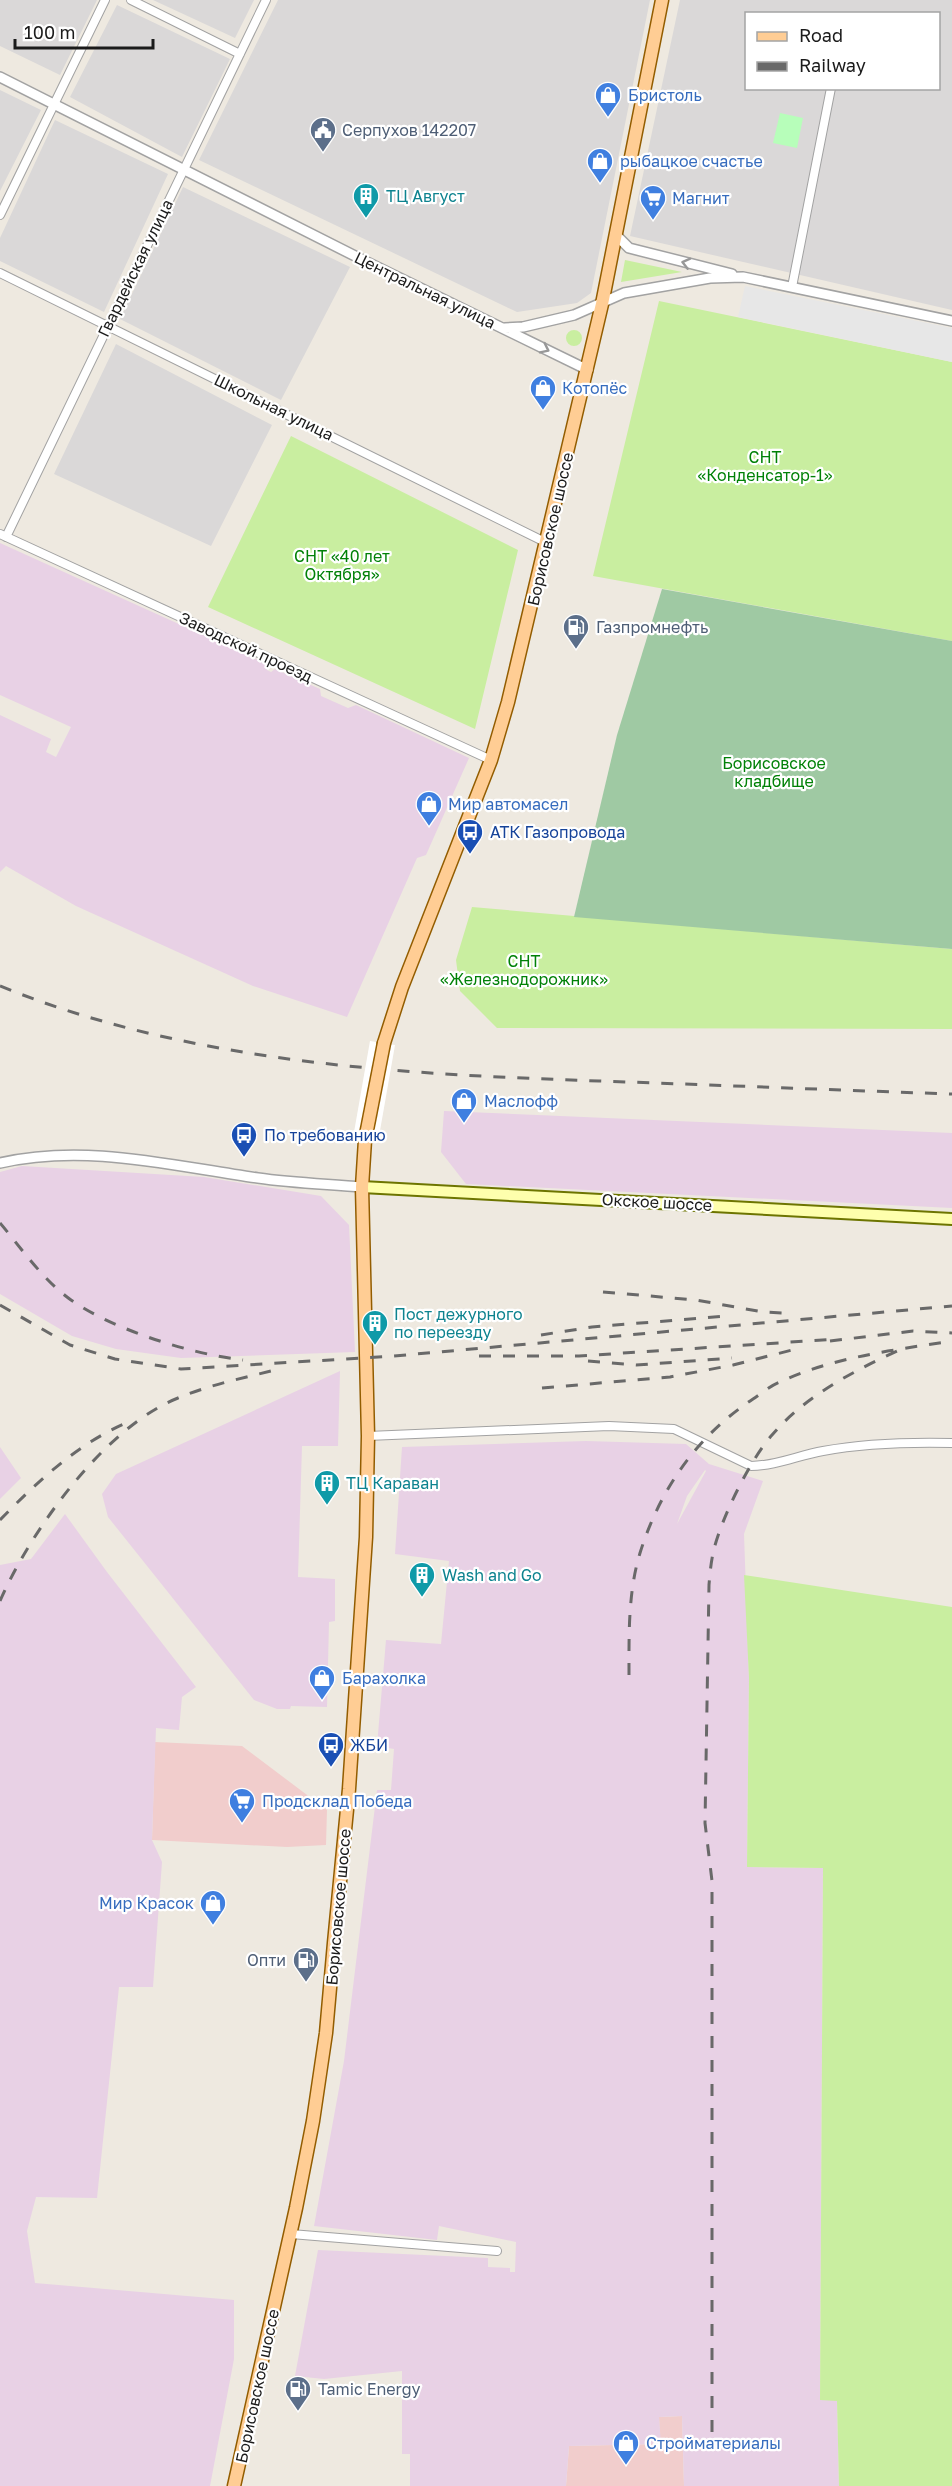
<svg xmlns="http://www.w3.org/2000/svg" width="952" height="2486" font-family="'Golos Text',sans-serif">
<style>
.residential{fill:#dad8d8;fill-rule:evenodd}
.commercial{fill:#f1cdcc}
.industrial{fill:#e8d1e5;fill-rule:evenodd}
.grass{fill:#c9eea0}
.cemetery{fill:#9fc9a3}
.park{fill:#b7feba}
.parking{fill:#e7e7e7}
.pier{fill:#fff}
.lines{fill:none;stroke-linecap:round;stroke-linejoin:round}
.minor-casing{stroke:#a2a2a2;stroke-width:10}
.tertiary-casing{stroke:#a2a2a2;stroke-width:12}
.secondary-casing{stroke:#6d7500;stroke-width:14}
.primary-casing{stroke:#935d00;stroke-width:15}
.minor{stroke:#fff;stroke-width:8}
.tertiary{stroke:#fff;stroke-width:9}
.secondary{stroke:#feffad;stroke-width:10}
.primary{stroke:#ffcd94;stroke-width:12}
.rail{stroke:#696969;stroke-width:3;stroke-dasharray:12 12;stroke-linecap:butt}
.primary-bridge-casing{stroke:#935d00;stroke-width:15;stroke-linecap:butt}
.primary-bridge{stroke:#ffcd94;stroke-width:12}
.oneway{stroke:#989898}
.labels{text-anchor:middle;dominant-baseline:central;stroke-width:4.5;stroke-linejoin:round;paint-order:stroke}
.shop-label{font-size:16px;fill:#366cbe;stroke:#fff;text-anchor:start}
.service-label{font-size:16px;fill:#4e5e75;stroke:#fff;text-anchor:start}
.culture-label{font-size:16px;fill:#0d838f;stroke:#fff;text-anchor:start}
.street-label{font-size:16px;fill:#1b1b1b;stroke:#fff}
.park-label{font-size:16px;fill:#018107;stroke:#fff}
.transit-label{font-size:16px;fill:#164399;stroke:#fff;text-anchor:start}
</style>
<rect width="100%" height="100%" fill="#eee9e0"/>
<path class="residential" d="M0 0H97L60 75 0 46Z
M153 0H254L235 38Z
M278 0H650L591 293 577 303 517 312 199 160Z
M680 0H952V310L630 236ZM746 14H938V88H746Z
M117 5 230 59 182 157 70 97Z
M0 90 41 110 0 191Z
M55 120 168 174 104 312 0 261V238Z
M183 187 350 267 281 400 120 319Z
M116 344 272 425 211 546 54 474Z"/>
<path class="commercial" d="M155 1742 242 1746 327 1810 326 1845 287 1847 152 1840Z
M682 2416 684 2486H566L569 2446 660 2444 659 2417Z"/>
<path class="industrial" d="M0 543 265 663 267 670 271 672 275 669 320 689 321 696 348 708 356 705 469 758 426 855 417 858 347 1017 253 986 76 906 6 866 0 872V715L51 739 46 752 56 757 71 727 0 695Z
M444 1111 952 1133V1208L466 1184 441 1152Z
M22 1166 204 1177 321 1196 349 1225 355 1352 181 1358 116 1349 72 1336 0 1294V1172Z
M340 1371 338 1446H302L298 1577 335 1579V1621L329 1622 327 1707 291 1706 290 1709H277L254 1700 108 1517 102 1494 116 1474Z
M586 1441 686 1444 709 1464 763 1481 744 1534 749 1678 747 1867 823 1868 820 2400H837L839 2486H684L682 2416 659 2417 661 2444 569 2446 566 2486H410V2454H402V2371L324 2379 295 2376 318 2250 488 2258V2267L510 2268V2272H515L516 2242 439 2226 437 2240 314 2226 344 2061 377 1790H391L394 1749 377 1746 386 1640 441 1644 449 1561 395 1554 402 1447ZM705 1470 706 1471 677 1524 687 1496Z
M0 1447 21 1478 0 1499Z
M65 1514 107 1572 196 1687 182 1697 179 1730 156 1728 152 1840 162 1862 153 1987H119L97 2198 36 2197 27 2231 35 2283 234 2300V2359L210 2486H0V1565L31 1559Z"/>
<path class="grass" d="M625 260 682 272 621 282Z
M659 301 952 362V641L593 576Z
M566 338a8 8 0 1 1 16 0a8 8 0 1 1-16 0Z
M291 436 518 550 475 729 208 607Z
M472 907 952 949V1029L497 1028 460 991 456 960Z
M744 1575 952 1607V2486H839L837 2401 820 2400 823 1868 747 1867 749 1678Z"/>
<path class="cemetery" d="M662 589 952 641V949L574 917 617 735Z"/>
<path class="park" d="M780 113 803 118 797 148 773 143Z"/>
<path class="parking" d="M745 286 952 328V362L738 317Z"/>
<path class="pier" d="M370 1041 395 1045 378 1142 353 1138Z"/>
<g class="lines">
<g class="minor-casing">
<path id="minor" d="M131 0 240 54
M0 215 105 0
M0 273 547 543
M792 287 831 88
M0 534 491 760
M6 537 266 0
M368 1436 609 1426 674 1429 751 1466C776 1466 799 1455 823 1451 866 1443 908 1442 952 1443
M291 2234 497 2251"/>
</g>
<g class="tertiary-casing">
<path id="tertiary" d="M0 77 365 261 588 370
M616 235 629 248 732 274
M505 328 523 327 574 315 624 293 710 278 743 277 952 321
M0 1163C86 1143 172 1166 258 1178 292 1183 327 1184 362 1187"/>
</g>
<g class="secondary-casing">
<path id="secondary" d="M362 1187 952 1219"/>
</g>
<g class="primary-casing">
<path id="primary" d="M384 1043 402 987 491 760 508 702 602 304 662 0
M234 2486 296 2208 313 2121 326 2033 334 1943 349 1789 366 1537 368 1436 362 1187 365 1140"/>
</g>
<use href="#minor" class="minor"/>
<use href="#tertiary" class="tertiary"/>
<use href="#secondary" class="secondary"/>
<use href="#primary" class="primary"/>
<path class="rail" d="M0 986C189 1063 397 1074 599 1081 717 1085 834 1090 952 1094
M0 1223C22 1249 43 1280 71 1300 114 1330 191 1354 243 1360
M603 1292 696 1300 763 1312 783 1313
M0 1305 70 1345 115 1359 181 1369 394 1356 952 1306
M541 1335 592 1327 726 1316
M830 1341 913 1331 952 1333
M479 1356H579L838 1339
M588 1361 636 1365 732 1358
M542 1388 670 1377 733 1365 800 1348
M0 1520C36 1483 76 1445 124 1424
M0 1601C31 1530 105 1427 178 1398 209 1385 243 1378 275 1370
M629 1675C629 1635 628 1592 640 1553 660 1489 697 1436 753 1399 762 1393 770 1386 780 1382 834 1357 894 1350 952 1341
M712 2432V1881L705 1823 709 1585C710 1573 711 1561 714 1549 722 1517 750 1460 772 1435 806 1395 857 1369 904 1348"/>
<g class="primary-bridge-casing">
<path id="primary-bridge" d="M365 1140 384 1043"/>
</g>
<use href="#primary-bridge" class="primary-bridge"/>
</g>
<defs><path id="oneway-chevron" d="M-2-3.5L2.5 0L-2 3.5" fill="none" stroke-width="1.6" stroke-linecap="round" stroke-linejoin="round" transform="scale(1.5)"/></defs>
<g class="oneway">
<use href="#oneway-chevron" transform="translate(686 263) rotate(-166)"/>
<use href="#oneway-chevron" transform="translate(545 349) rotate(26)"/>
</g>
<defs>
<g id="shop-pin" transform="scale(1.35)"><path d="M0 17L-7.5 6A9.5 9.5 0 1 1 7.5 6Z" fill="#3f7fe0" stroke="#fff"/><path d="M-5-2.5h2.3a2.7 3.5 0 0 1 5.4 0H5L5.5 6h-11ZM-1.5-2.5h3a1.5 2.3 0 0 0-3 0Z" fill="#fff"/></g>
<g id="civic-pin" transform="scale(1.35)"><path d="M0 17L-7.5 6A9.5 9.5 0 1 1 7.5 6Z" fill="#5c6f8a" stroke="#fff"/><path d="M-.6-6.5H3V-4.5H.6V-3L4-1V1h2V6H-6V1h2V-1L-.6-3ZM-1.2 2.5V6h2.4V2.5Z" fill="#fff"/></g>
<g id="building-pin" transform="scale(1.35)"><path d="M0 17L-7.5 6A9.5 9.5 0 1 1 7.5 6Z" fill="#0f9aa8" stroke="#fff"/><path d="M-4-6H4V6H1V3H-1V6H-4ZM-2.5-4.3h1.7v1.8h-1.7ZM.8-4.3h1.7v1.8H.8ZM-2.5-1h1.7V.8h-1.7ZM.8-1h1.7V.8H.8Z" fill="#fff"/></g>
<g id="supermarket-pin" transform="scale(1.35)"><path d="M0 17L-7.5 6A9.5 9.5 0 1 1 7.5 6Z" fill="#3f7fe0" stroke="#fff"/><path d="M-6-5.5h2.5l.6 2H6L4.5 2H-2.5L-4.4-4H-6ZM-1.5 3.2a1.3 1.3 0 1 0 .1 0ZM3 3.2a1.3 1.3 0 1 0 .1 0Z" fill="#fff"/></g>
<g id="fuel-pin" transform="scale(1.35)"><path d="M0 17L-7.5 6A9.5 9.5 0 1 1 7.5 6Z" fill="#5c6f8a" stroke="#fff"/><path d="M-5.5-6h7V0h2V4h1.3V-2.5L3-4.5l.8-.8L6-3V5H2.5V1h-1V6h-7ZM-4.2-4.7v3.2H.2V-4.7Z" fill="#fff"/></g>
<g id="bus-pin" transform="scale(1.35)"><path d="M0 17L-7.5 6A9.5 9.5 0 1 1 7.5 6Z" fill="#1a4fb4" stroke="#fff"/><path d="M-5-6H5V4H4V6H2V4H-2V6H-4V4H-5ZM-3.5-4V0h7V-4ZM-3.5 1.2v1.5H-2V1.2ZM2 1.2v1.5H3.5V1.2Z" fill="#fff"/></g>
</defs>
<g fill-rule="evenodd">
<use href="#shop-pin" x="608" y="95"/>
<use href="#civic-pin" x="323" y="130"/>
<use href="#shop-pin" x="600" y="161"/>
<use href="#building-pin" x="366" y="196"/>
<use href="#supermarket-pin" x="653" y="198"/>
<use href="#shop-pin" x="543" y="388"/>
<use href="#fuel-pin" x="576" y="627"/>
<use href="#shop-pin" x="429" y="804"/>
<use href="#bus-pin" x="470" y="832"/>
<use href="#shop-pin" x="464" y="1101"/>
<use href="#bus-pin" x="244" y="1135"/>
<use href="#building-pin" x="375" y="1323"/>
<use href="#building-pin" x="327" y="1483"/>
<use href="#building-pin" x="422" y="1575"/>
<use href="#shop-pin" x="322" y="1678"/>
<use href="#bus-pin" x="331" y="1745"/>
<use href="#supermarket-pin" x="242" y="1801"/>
<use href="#shop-pin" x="213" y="1903"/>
<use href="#fuel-pin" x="306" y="1960"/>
<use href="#fuel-pin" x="298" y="2389"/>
<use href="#shop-pin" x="626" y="2443"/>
</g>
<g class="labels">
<g class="shop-label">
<text x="628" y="95">Бристоль</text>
<text x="620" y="161">рыбацкое счастье</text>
<text x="672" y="198">Магнит</text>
<text x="562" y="388">Котопёс</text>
<text x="448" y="804">Мир автомасел</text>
<text x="484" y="1101">Маслофф</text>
<text x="342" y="1678">Барахолка</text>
<text x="262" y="1801">Продсклад Победа</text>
<text x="194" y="1903" text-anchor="end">Мир Красок</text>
<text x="646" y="2443">Стройматериалы</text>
</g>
<g class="service-label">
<text x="342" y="130">Серпухов 142207</text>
<text x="596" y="627">Газпромнефть</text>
<text x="286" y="1960" text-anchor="end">Опти</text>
<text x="318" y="2389">Tamic Energy</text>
</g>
<g class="culture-label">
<text x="386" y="196">ТЦ Август</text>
<text x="394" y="1314">Пост дежурного<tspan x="394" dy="18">по переезду</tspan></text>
<text x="346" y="1483">ТЦ Караван</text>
<text x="442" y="1575">Wash and Go</text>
</g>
<g class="street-label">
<text transform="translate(135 268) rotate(-64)">Гвардейская улица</text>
<text transform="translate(425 290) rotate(26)">Центральная улица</text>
<text transform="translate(274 407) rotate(26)">Школьная улица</text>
<text transform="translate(550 529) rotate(-77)">Борисовское шоссе</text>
<text transform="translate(246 647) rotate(25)">Заводской проезд</text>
<text transform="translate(657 1202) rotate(3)">Окское шоссе</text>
<text transform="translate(338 1907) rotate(-85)">Борисовское шоссе</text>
<text transform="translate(257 2386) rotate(-78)">Борисовское шоссе</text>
</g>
<g class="park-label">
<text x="765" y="457">СНТ<tspan x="765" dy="18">«Конденсатор-1»</tspan></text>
<text x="342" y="556">СНТ «40 лет<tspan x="342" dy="18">Октября»</tspan></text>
<text x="774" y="763">Борисовское<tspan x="774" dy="18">кладбище</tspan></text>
<text x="524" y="961">СНТ<tspan x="524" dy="18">«Железнодорожник»</tspan></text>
</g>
<g class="transit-label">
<text x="490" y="832">АТК Газопровода</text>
<text x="264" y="1135">По требованию</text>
<text x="350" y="1745">ЖБИ</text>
</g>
</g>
<rect x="745" y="12" width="195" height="78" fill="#ffffff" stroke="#a4a4a4" stroke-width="1.5"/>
<rect x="757" y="32" width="30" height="9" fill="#ffcd94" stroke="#a4a4a4" stroke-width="1.5"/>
<text x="799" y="42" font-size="18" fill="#1b1b1b">Road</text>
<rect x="757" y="62" width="30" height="9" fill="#696969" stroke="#a4a4a4" stroke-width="1.5"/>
<text x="799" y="72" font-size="18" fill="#1b1b1b">Railway</text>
<path d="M15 39v9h138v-9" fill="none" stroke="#1b1b1b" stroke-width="3"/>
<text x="24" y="39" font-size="18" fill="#1b1b1b" stroke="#ffffff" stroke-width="4.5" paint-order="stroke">100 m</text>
</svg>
